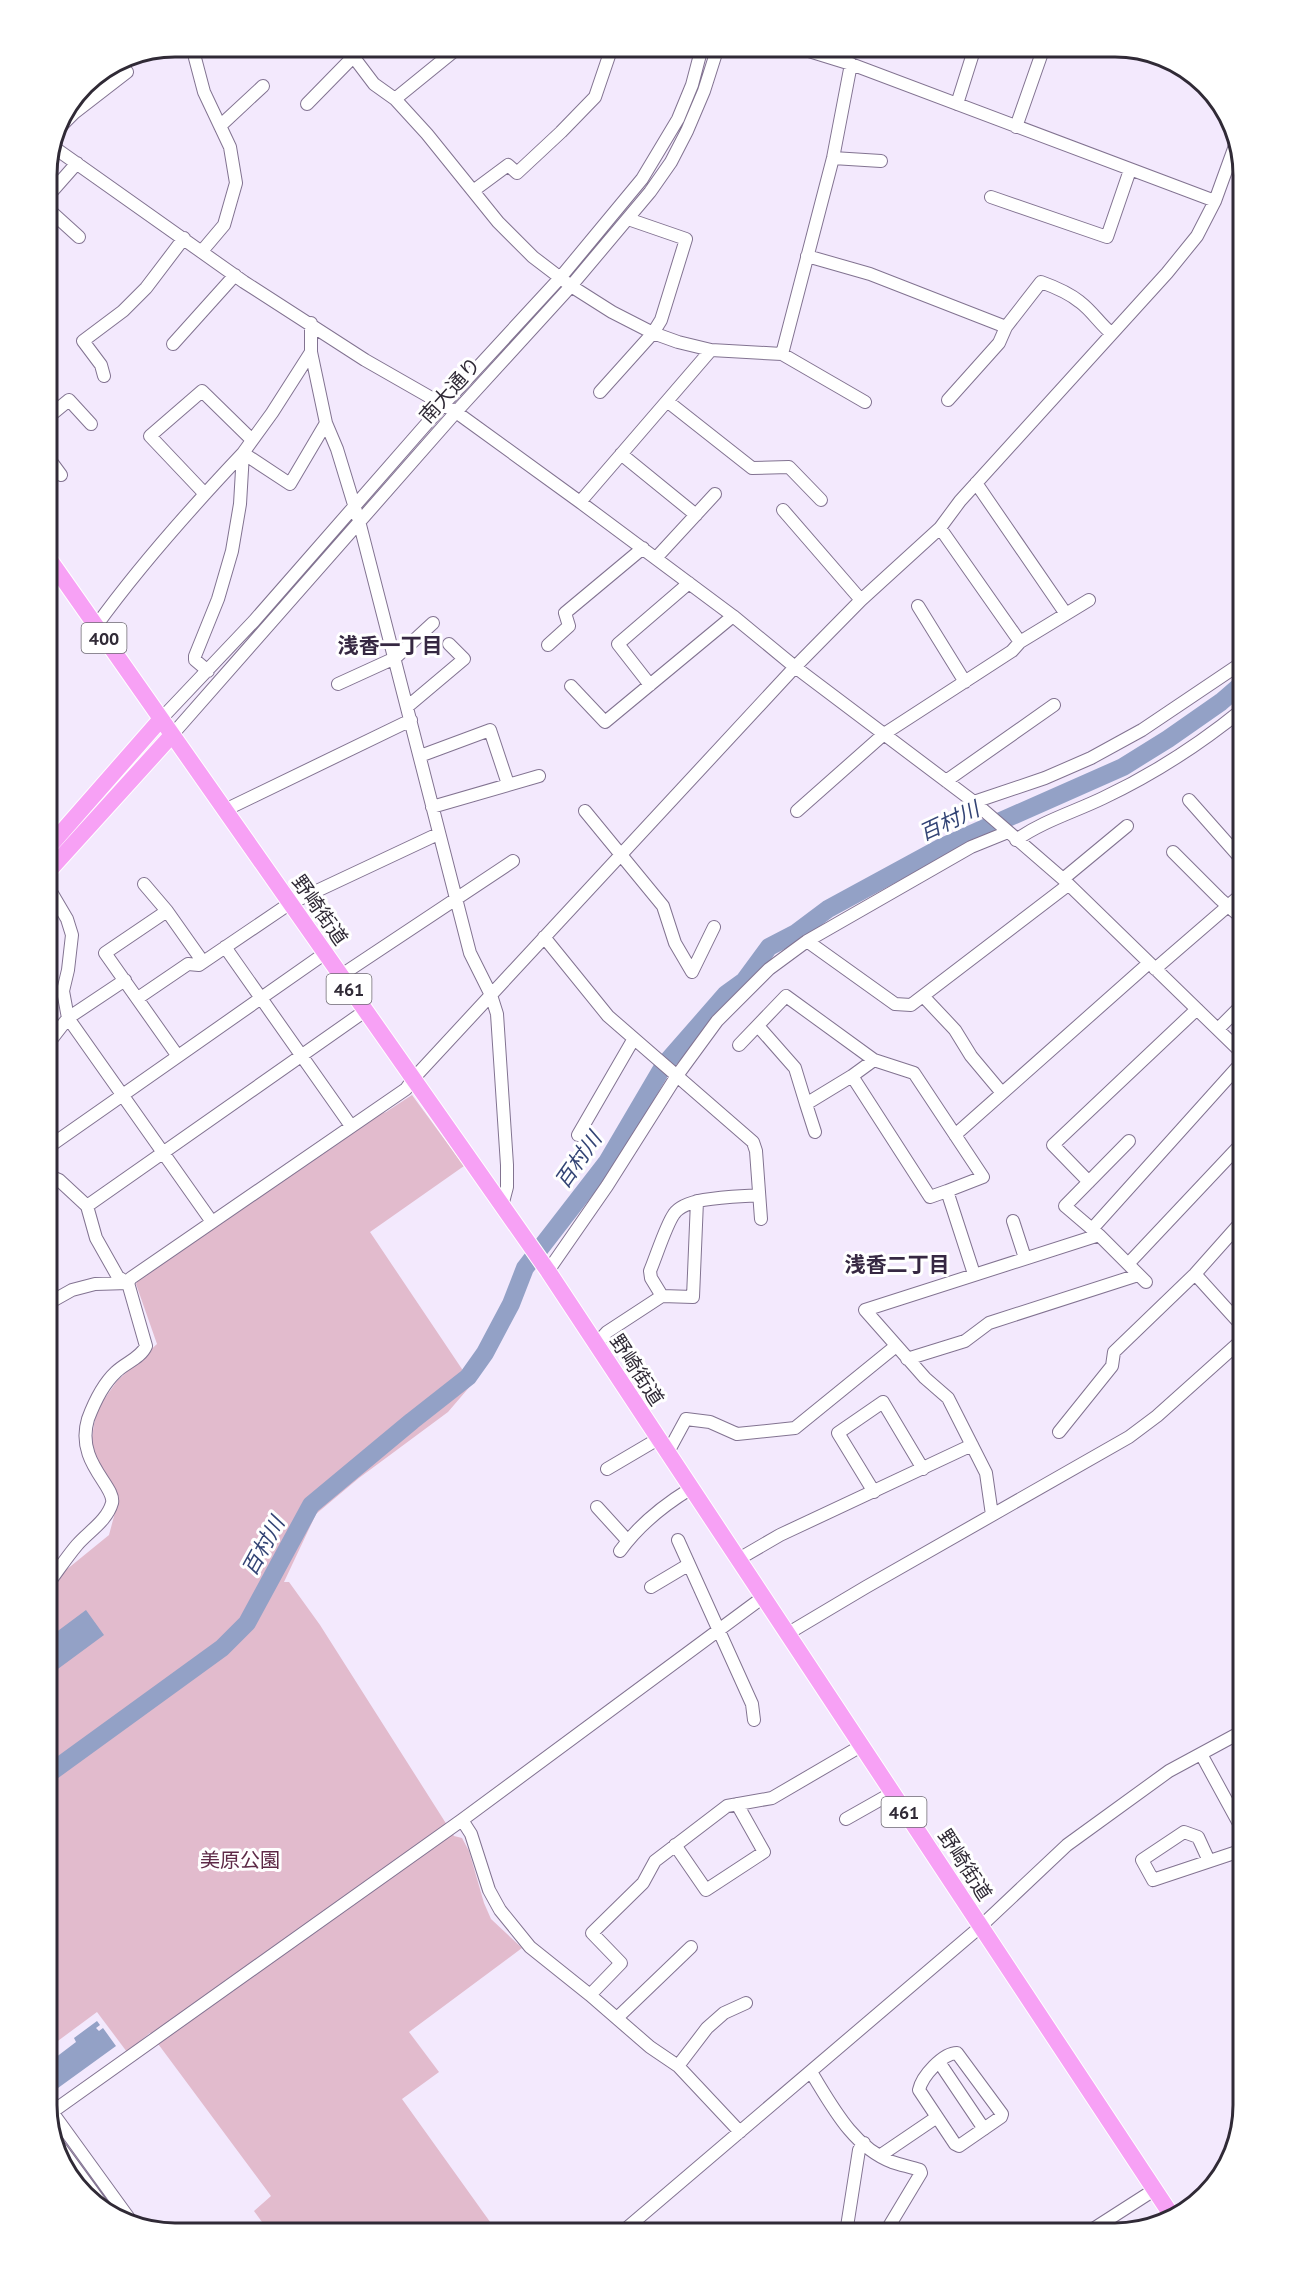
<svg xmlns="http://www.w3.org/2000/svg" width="1290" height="2280" font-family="'PT Sans','Noto Sans JP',sans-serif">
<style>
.green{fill:#e2bbcd}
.water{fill:#93a1c6}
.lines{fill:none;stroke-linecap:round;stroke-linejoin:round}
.river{stroke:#93a1c6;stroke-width:18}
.minor-casing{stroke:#827391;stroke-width:14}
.highway-casing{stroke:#fff;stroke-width:18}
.minor{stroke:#fff;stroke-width:12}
.highway{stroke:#f7a1f5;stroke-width:16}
.labels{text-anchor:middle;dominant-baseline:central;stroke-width:6;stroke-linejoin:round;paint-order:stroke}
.shield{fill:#fff;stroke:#6e6a72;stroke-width:1.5}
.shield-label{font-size:18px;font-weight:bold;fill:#302a36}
.street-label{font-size:20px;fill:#302a36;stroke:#fff}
.park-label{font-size:20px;fill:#5e2a47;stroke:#fff}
.neighbourhood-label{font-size:21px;font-weight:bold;fill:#362842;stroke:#fff}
.water-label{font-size:21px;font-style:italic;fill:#334475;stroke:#fff}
.rim{fill:none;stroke:#302a36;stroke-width:3}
</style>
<rect width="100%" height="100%" fill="#f3e9fd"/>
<path class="green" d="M412 1095 464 1166 370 1232 472 1384 448 1412 359 1478 316 1514 284 1582H289L320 1625 454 1836 462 1838 469 1851 484 1903 491 1919 522 1948 409 2032 439 2072 402 2099 498 2233H270L254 2211 271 2196 150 2033 127 2052 97 2012 47 2049V1593L66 1570 109 1535 117 1505 94 1452 92 1438 94 1424 98 1408 117 1381 157 1344 136 1284 140 1277 373 1117 386 1112Z"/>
<path class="water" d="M86 1610 104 1635 47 1677V1639Z
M97 2021 100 2025 96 2028 99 2031 103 2028 116 2046 58 2088 47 2073V2064L76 2042 74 2038Z"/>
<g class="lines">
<path class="river" d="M47 1775 222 1648 247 1623 311 1505 412 1421 468 1377 485 1353 511 1304 525 1268 607 1162 664 1065 726 994 744 981 769 947 796 933 828 909 942 847 1123 767 1168 739 1221 702 1243 683"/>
<g class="minor-casing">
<path id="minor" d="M195 47V58L204 92 230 147 236 183 224 225 202 251
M346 47 374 84 395 99 427 134 498 222 533 257 571 286 612 312 653 333 678 342 711 350 782 354 865 402
M796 47 851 64 1215 201
M80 90 87 82
M395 99 459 47
M307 104 353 57
M957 104 975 47
M220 126 263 86
M1016 127 1044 47
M55 132 74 113 127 72
M52 146 244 282 365 360 456 412 580 502 733 616 795 667 974 802 1063 879 1243 1054
M833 158 881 161
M473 191 508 165 517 173 561 132 595 97 612 47
M47 197 77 163
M991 197 1107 237 1130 170
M47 208 79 237
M807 256 870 274 1006 327
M311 323V352L326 423 337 449 359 521 470 953 491 995 497 1014 507 1165V1187L502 1206
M173 344 235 275
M782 354 833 158 851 64
M104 376 101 365 83 341 123 311 146 288 184 238
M600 392 653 333 661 320 686 239 628 219
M948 400 999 343 1006 327 1041 282C1055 287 1069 293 1080 302 1092 311 1100 324 1111 333
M667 401 752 468 789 467 821 500
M47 418 69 400 91 424
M621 454 696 515
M47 456 61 475
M976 483 1066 614
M205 494 150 436 202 391 252 440
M580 502 711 350
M783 510 861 600
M940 528 1020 642
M656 558 715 494
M918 606 965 682
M96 626C140 565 191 508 243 453L290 484 326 423
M548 645 569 626 565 613 643 548
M208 671 195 660V656L218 599 232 551 240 504 243 453 272 413 311 352
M338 684 395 658 433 623
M650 685 618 644 689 583
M571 686 605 722 733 616
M407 707 464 659 449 644
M161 719 254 621 443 405 560 278 642 179 678 119 692 85 702 47
M172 735 456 412 571 286 650 192 671 162 687 131 704 91 718 47
M420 756 490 730 508 784
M946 781 1054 705
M1189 800 1243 861
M974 802 1045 778 1091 758 1142 730 1243 662
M432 807 539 776
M225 810 411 720
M585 811 663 906 675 943 692 972 714 927
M797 811 884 734 1012 651 1020 642 1089 600
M1016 840C1043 821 1074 812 1103 798 1154 774 1200 744 1243 709
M1173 852 1220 899 1243 919
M1063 879 1127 826
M144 884 167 911 203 962
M47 885 67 919 72 935 68 970 63 991 68 1018 212 1222
M167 911 105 953 177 1055
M544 937 608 1016 753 1142 756 1151 761 1219
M807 941 895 1004 911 1005 1068 885
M225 947 351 1126
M1155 969 1243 893
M340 976 513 861
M923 996 955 1030 971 1056 1002 1093
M138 998 188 964 199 965 289 904 438 834
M758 1026 795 1068 806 1104 852 1076
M1218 1029 1243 1004
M47 1045 68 1018 125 980
M739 1045 786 996 874 1060 852 1076 930 1197 947 1191 974 1274
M874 1060 914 1073 983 1177 947 1191
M806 1104 815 1132
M578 1135 633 1040
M955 1135 1149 963
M1129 1141 1065 1206 1099 1235 1146 1282
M47 1148 324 954
M47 1175 59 1180 87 1206 96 1238 118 1277 128 1283
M1089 1182 1053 1145 1197 1009
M87 1206 365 1011
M1013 1221 1025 1258
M1092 1229 1243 1061
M1128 1264 1243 1142
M548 1271 607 1186 676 1077 717 1021 769 969 807 941 971 847 1008 832
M1195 1274 1243 1327
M662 1296 651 1278 650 1271C656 1257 666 1225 674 1214 686 1196 738 1197 759 1195
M47 1304 72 1290 95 1284 128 1283 131 1278 406 1089 413 1079 795 667 861 600 940 528 960 501 1167 273 1197 236 1215 201 1236 143
M595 1345 607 1332 662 1296 693 1297 697 1201
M907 1359 965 1341 989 1323 1138 1275
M1059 1432 1112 1366 1114 1352 1195 1274 1243 1220
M667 1454 686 1419 710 1422 737 1434 795 1428 896 1346
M607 1469 658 1439
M874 1492 838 1433 883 1402 923 1469
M597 1507 627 1540
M992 1515 986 1473 948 1398 925 1378 865 1310 1099 1235
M678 1540 752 1704 754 1720
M620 1551C638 1526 664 1505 690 1489
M737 1560 780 1535 972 1445
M47 1585C57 1572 66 1558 77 1545 88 1532 107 1521 112 1503 116 1486 75 1462 88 1419 94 1403 103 1384 116 1372 125 1363 141 1358 146 1346L128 1283
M651 1587 688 1565
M787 1634 866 1587 1129 1437 1157 1416 1243 1339
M1201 1754 1243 1831
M846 1819 892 1793
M462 1820 471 1834 489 1890 500 1910 530 1947 590 1995 650 2047 678 2066 740 2132
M675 1845 706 1890 764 1852 737 1804
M1209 1861 1198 1837 1184 1832 1142 1860 1153 1880 1243 1850
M590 1995 621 1963 592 1933 643 1883 655 1861 727 1806 772 1798 861 1746
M617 2018 691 1947
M939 2062 984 2129
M678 2066 707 2028 724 2013 746 2003
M811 2072C832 2106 853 2147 892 2162 901 2165 911 2167 920 2170L921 2173 885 2233
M47 2105 131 2221
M49 2116 52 2112 462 1820 762 1598
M54 2139 108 2213
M881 2155 937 2117 955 2144 959 2146 1001 2117 1002 2114 957 2053C943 2053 922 2076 919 2090L937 2117
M621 2233 980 1927 1067 1845 1169 1771 1243 1731
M846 2233 859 2150 864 2143
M1087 2233 1154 2190"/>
</g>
<g class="highway-casing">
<path id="highway" d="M47 556 548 1271 1174 2219
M47 849 161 719
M47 873 172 735"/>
</g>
<use href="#minor" class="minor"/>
<use href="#highway" class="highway"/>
</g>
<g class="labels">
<g class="shield">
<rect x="81.5" y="623" width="45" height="30" rx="4.5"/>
<rect x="326.5" y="974" width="45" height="30" rx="4.5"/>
<rect x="881.5" y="1797" width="45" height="30" rx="4.5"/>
</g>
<g class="shield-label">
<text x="104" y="638">400</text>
<text x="349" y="989">461</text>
<text x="904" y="1812">461</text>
</g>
<g class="street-label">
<text transform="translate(450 390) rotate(-48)">南大通り</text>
<text transform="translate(320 910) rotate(55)">野崎街道</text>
<text transform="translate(637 1370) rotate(57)">野崎街道</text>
<text transform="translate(965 1865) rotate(57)">野崎街道</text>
</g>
<g class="park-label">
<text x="240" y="1860">美原公園</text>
</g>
<g class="neighbourhood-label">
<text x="390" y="645">浅香一丁目</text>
<text x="897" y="1264">浅香二丁目</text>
</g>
<g class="water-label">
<text transform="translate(949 821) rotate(-25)">百村川</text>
<text transform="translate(578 1160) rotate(-55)">百村川</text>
<text transform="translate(263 1546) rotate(-61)">百村川</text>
</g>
</g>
<path d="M0 0H1290V2280H0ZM175 57H1115A118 118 0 0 1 1233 175V2105A118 118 0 0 1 1115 2223H175A118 118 0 0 1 57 2105V175A118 118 0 0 1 175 57Z" fill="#fff" fill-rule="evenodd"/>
<path class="rim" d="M175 57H1115A118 118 0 0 1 1233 175V2105A118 118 0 0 1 1115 2223H175A118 118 0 0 1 57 2105V175A118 118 0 0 1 175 57Z"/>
</svg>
